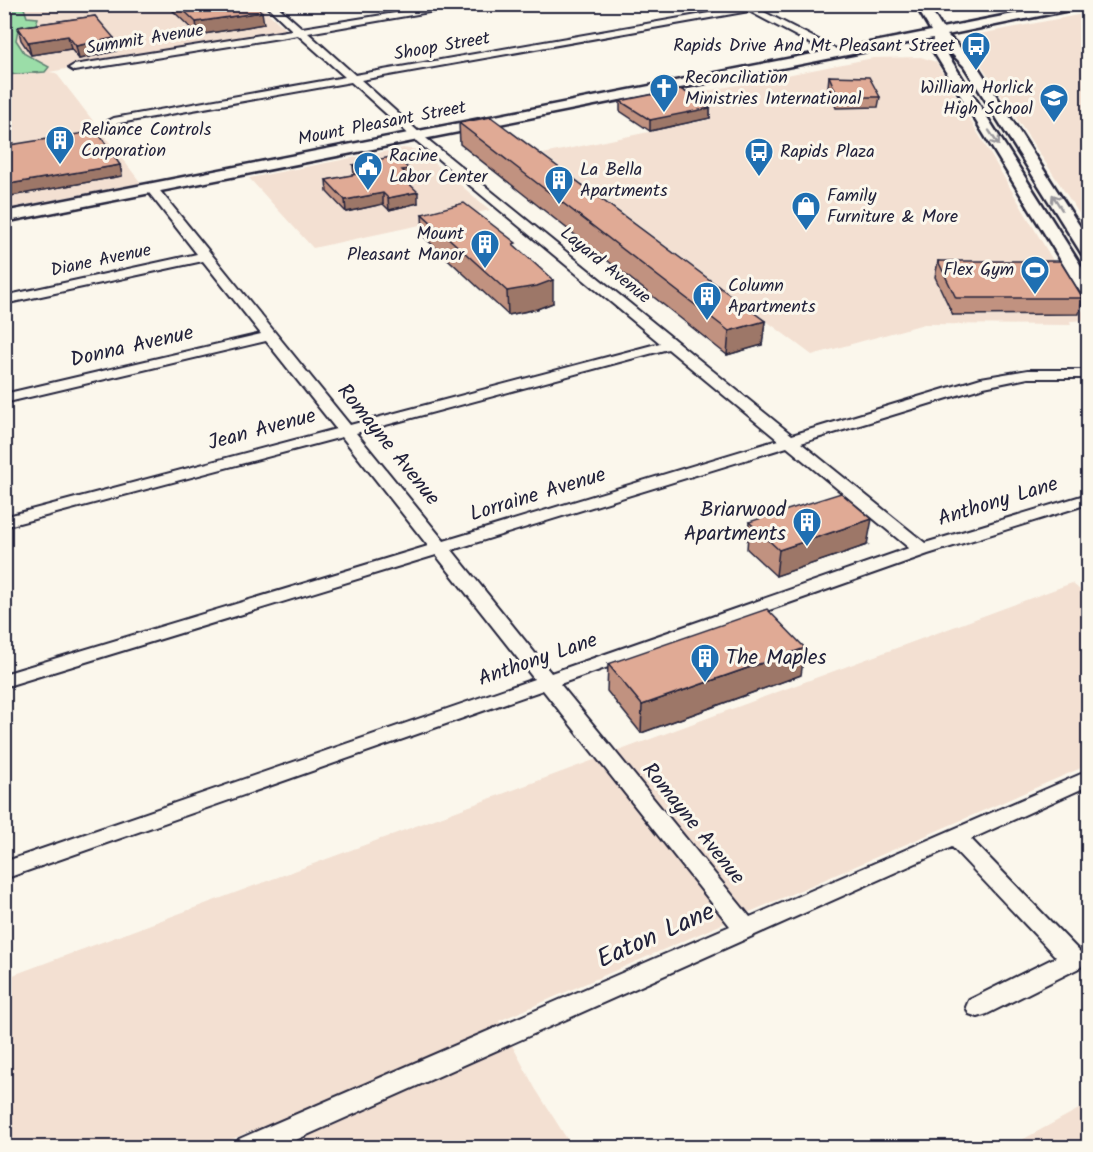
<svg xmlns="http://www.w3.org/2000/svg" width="1093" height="1152" font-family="Kalam,sans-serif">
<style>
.built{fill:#f3e0d2}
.green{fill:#9bdda8;stroke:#5e8072;stroke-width:1.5}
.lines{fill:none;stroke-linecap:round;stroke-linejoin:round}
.minor-casing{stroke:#22223b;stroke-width:4}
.tertiary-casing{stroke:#22223b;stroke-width:5}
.minor{fill:#fbf7ec;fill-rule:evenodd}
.tertiary{fill:#fbf7ec;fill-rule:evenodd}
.wall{fill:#c19280;stroke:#22223b;stroke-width:1.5}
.shaded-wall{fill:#9d7768;stroke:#22223b;stroke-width:1.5}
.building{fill:#e0aa95;stroke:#22223b;stroke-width:1.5}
.oneway{stroke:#99979c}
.labels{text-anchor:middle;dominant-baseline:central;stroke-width:6;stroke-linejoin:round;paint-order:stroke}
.far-street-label{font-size:18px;fill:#22223b;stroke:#fbf7ec}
.far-poi-label{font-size:18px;fill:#22223b;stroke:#fbf7ec;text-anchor:start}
.street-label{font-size:21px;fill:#22223b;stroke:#fbf7ec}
.poi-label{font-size:21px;fill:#22223b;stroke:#fbf7ec;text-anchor:end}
.near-street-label{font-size:26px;fill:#22223b;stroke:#fbf7ec}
</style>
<rect width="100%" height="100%" fill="#fbf7ec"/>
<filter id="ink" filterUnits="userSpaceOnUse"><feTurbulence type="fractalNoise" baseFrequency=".0167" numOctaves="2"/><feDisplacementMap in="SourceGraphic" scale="12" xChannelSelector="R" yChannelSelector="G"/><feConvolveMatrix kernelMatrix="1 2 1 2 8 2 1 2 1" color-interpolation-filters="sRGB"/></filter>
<g filter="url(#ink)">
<path class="built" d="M5 5H259L287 30 49 72 56 73 141 183 5 209Z
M1088 13V227L964 39 969 36Z
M873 58 921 57 936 62 1088 320 1070 321 1071 325 924 324 812 355 543 154 711 119 676 97Z
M403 148 419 150 490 210 313 248 249 178Z
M1072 583 1088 597V765L499 1021 535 1088 572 1147H258L251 1131 214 1147 5 1148V978Z
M1088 1104V1147H1009Z"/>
<path class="green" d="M4 5H23L27 17 38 18 36 25 18 29 16 40 25 54 49 67 45 72 5 75Z"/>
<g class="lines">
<g class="minor-casing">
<path id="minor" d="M265 4H275L302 28 451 4H475L308 33 355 75 743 7 747 4H780L760 10 842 52V56H834L749 11 361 80 422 135 792 435 981 378 1028 370H1088V378H1028L984 387 801 443 925 543 1088 494V504L928 554 560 684 750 917 1088 771V786L971 839 1081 953 1085 960 1081 967 987 1014 978 1017 969 1014 966 1007 969 1000 1056 957 952 847 278 1148H235L239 1139 730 926 543 690 4 879V862L534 679 436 555 4 687V674L428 546 342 437 4 527V517L336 429 266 341 4 403V394L261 334 203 261 4 304V296L197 254 146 189 152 185 156 186 350 425 660 343 414 139 351 82 114 124 108 121 114 118 345 77 298 35 74 71 69 68 74 65 292 30ZM668 349 778 440 444 541 356 433ZM787 447 909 548 551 673 452 550Z"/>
</g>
<g class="tertiary-casing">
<path id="tertiary" d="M915 4H927L942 28 1064 4H1088L1084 7 947 35 974 61 1088 239V256L1082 254 1080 251 964 66 944 46V49L1088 277V295L1082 294 1079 290 932 49 933 38 4 222V212L931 31Z"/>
</g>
<use href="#minor" class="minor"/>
<use href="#tertiary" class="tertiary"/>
</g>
<path class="wall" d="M172 4H253L264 24 198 35 173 11Z
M95 16 116 51 79 59 71 49 31 55 21 40 18 27Z
M829 76 880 97 878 107 836 108 828 87Z
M620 101 710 105V118L650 131 620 111Z
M459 123 765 321 762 345 727 355 460 144Z
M4 146 120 165 122 176 11 196 5 184H4Z
M353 165 409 169 410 184 418 203 389 210 383 204 346 212 327 192 326 180 354 175Z
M422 214 516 247 553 303 537 309 508 315 423 236Z
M938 261 1083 298 1079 314 953 315 935 277Z
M749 522 867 545 776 576 747 549Z
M608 664 801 675 641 733 607 691Z"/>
<path class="shaded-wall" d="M262 12 264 24 198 35 196 22Z
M68 36 71 49 31 55 28 42Z
M114 38 116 51 79 59 76 46Z
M710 105V118L650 131V120Z
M120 165 122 176 11 196 9 184Z
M409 169 410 189 404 190 402 170Z
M418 192V203L389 210 388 198Z
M383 193V204L346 212 345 200Z
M553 280V303L537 309 508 315 507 291Z
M765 321 762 345 727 355 729 331Z
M872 519 867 545 776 576 779 550Z
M805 648 801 675 641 733 642 705Z"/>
<path class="building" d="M177 4H253L262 12 196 22Z
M95 16 114 38 76 46 68 36 28 42 18 27Z
M829 76 869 77 880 97H838Z
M680 89 710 105H707L710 108 650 120 620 101Z
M491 117 765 321 729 331 459 123Z
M97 131 120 165 9 184 4 176V146Z
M395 156 409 169 402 170 409 177 404 179 418 192 388 198 383 193 345 200 326 180 362 173 353 165Z
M464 203 516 243 513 244 553 280 537 286 507 291 422 214Z
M938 261H1060L1083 298H956Z
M841 493 872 519 779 550 749 522Z
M767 609 805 648 642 705 608 664Z"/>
<defs><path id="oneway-shaft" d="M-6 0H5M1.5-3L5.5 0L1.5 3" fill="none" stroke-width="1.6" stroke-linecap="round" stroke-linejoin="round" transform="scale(1.5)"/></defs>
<g class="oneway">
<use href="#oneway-shaft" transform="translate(994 138) rotate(56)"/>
<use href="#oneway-shaft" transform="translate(1057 202) rotate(-122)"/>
</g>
</g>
<defs>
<g id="bus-pin" transform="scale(1.5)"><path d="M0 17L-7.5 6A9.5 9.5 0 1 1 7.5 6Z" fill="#1f6fb2" stroke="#fbf7ec"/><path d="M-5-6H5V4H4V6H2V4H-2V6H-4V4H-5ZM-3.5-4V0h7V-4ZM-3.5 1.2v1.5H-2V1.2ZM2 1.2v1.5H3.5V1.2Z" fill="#fff"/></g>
<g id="church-pin" transform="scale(1.5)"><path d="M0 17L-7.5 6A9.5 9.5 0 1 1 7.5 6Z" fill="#1f6fb2" stroke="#fbf7ec"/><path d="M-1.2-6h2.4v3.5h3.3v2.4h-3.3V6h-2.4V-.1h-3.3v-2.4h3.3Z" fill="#fff"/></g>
<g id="school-pin" transform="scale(1.5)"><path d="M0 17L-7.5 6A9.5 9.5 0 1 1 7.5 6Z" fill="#1f6fb2" stroke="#fbf7ec"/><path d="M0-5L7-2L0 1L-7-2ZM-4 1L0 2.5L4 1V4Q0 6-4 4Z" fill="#fff"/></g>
<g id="building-pin" transform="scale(1.5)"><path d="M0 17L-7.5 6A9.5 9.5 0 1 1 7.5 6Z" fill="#1f6fb2" stroke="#fbf7ec"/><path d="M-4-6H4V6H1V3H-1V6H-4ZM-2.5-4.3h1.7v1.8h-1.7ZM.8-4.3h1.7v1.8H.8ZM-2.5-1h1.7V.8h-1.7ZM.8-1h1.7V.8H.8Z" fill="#fff"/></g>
<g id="civic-pin" transform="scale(1.5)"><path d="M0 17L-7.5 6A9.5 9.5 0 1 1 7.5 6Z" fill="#1f6fb2" stroke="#fbf7ec"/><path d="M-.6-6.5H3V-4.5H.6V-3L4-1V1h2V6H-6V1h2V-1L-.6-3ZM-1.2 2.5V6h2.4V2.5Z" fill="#fff"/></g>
<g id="shop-pin" transform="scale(1.5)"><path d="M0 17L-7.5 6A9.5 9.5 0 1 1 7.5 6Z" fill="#1f6fb2" stroke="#fbf7ec"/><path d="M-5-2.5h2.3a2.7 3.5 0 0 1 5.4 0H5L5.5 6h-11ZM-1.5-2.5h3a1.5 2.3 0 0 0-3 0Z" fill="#fff"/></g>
<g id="stadium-pin" transform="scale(1.5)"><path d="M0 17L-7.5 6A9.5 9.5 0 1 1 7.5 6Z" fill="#1f6fb2" stroke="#fbf7ec"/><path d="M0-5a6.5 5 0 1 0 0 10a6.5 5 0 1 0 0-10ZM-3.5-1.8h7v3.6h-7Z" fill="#fff"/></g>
</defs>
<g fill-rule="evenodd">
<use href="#bus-pin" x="976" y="46"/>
<use href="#church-pin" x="664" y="88"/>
<use href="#school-pin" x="1054" y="98"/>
<use href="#building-pin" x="60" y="140"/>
<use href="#bus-pin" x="759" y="152"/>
<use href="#civic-pin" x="368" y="166"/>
<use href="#building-pin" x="559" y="180"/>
<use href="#shop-pin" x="806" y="206"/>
<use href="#building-pin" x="485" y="244"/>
<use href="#stadium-pin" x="1035" y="270"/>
<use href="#building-pin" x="707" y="296"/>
<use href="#building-pin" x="807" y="522"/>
<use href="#building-pin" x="705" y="658"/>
</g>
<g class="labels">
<g class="far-street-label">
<text transform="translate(145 40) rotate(-9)">Summit Avenue</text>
<text transform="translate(442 47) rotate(-10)">Shoop Street</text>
<text transform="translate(382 124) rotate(-11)">Mount Pleasant Street</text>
<text transform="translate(101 261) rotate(-12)">Diane Avenue</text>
<text transform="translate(605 266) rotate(39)">Layard Avenue</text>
</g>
<g class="far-poi-label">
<text x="955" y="46" text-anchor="end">Rapids Drive And Mt Pleasant Street</text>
<text x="685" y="78">Reconciliation<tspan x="685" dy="21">Ministries International</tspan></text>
<text x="1033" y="88" text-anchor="end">William Horlick<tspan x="1033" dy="21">High School</tspan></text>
<text x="81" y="130">Reliance Controls<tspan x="81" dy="21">Corporation</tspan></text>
<text x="780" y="152">Rapids Plaza</text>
<text x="389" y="156">Racine<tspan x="389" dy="21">Labor Center</tspan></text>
<text x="580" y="170">La Bella<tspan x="580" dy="21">Apartments</tspan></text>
<text x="827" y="196">Family<tspan x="827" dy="21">Furniture &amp; More</tspan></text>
<text x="464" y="234" text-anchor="end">Mount<tspan x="464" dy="21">Pleasant Manor</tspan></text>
<text x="1014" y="270" text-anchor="end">Flex Gym</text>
<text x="728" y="286">Column<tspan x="728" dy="21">Apartments</tspan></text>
</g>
<g class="street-label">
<text transform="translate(132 347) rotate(-13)">Donna Avenue</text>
<text transform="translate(262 430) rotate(-15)">Jean Avenue</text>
<text transform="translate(388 445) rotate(51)">Romayne Avenue</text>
<text transform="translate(538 495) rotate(-17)">Lorraine Avenue</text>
<text transform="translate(998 502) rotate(-17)">Anthony Lane</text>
<text transform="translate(538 660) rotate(-19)">Anthony Lane</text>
<text transform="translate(693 824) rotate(51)">Romayne Avenue</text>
</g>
<g class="poi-label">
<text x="786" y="510">Briarwood<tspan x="786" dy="24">Apartments</tspan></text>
<text x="726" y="658" text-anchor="start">The Maples</text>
</g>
<g class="near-street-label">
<text transform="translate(656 936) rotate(-24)">Eaton Lane</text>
</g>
</g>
<rect width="1093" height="1152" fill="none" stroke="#fbf7ec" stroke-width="24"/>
<rect x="12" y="12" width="1069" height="1128" fill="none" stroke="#22223b" stroke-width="2" filter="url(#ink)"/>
</svg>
